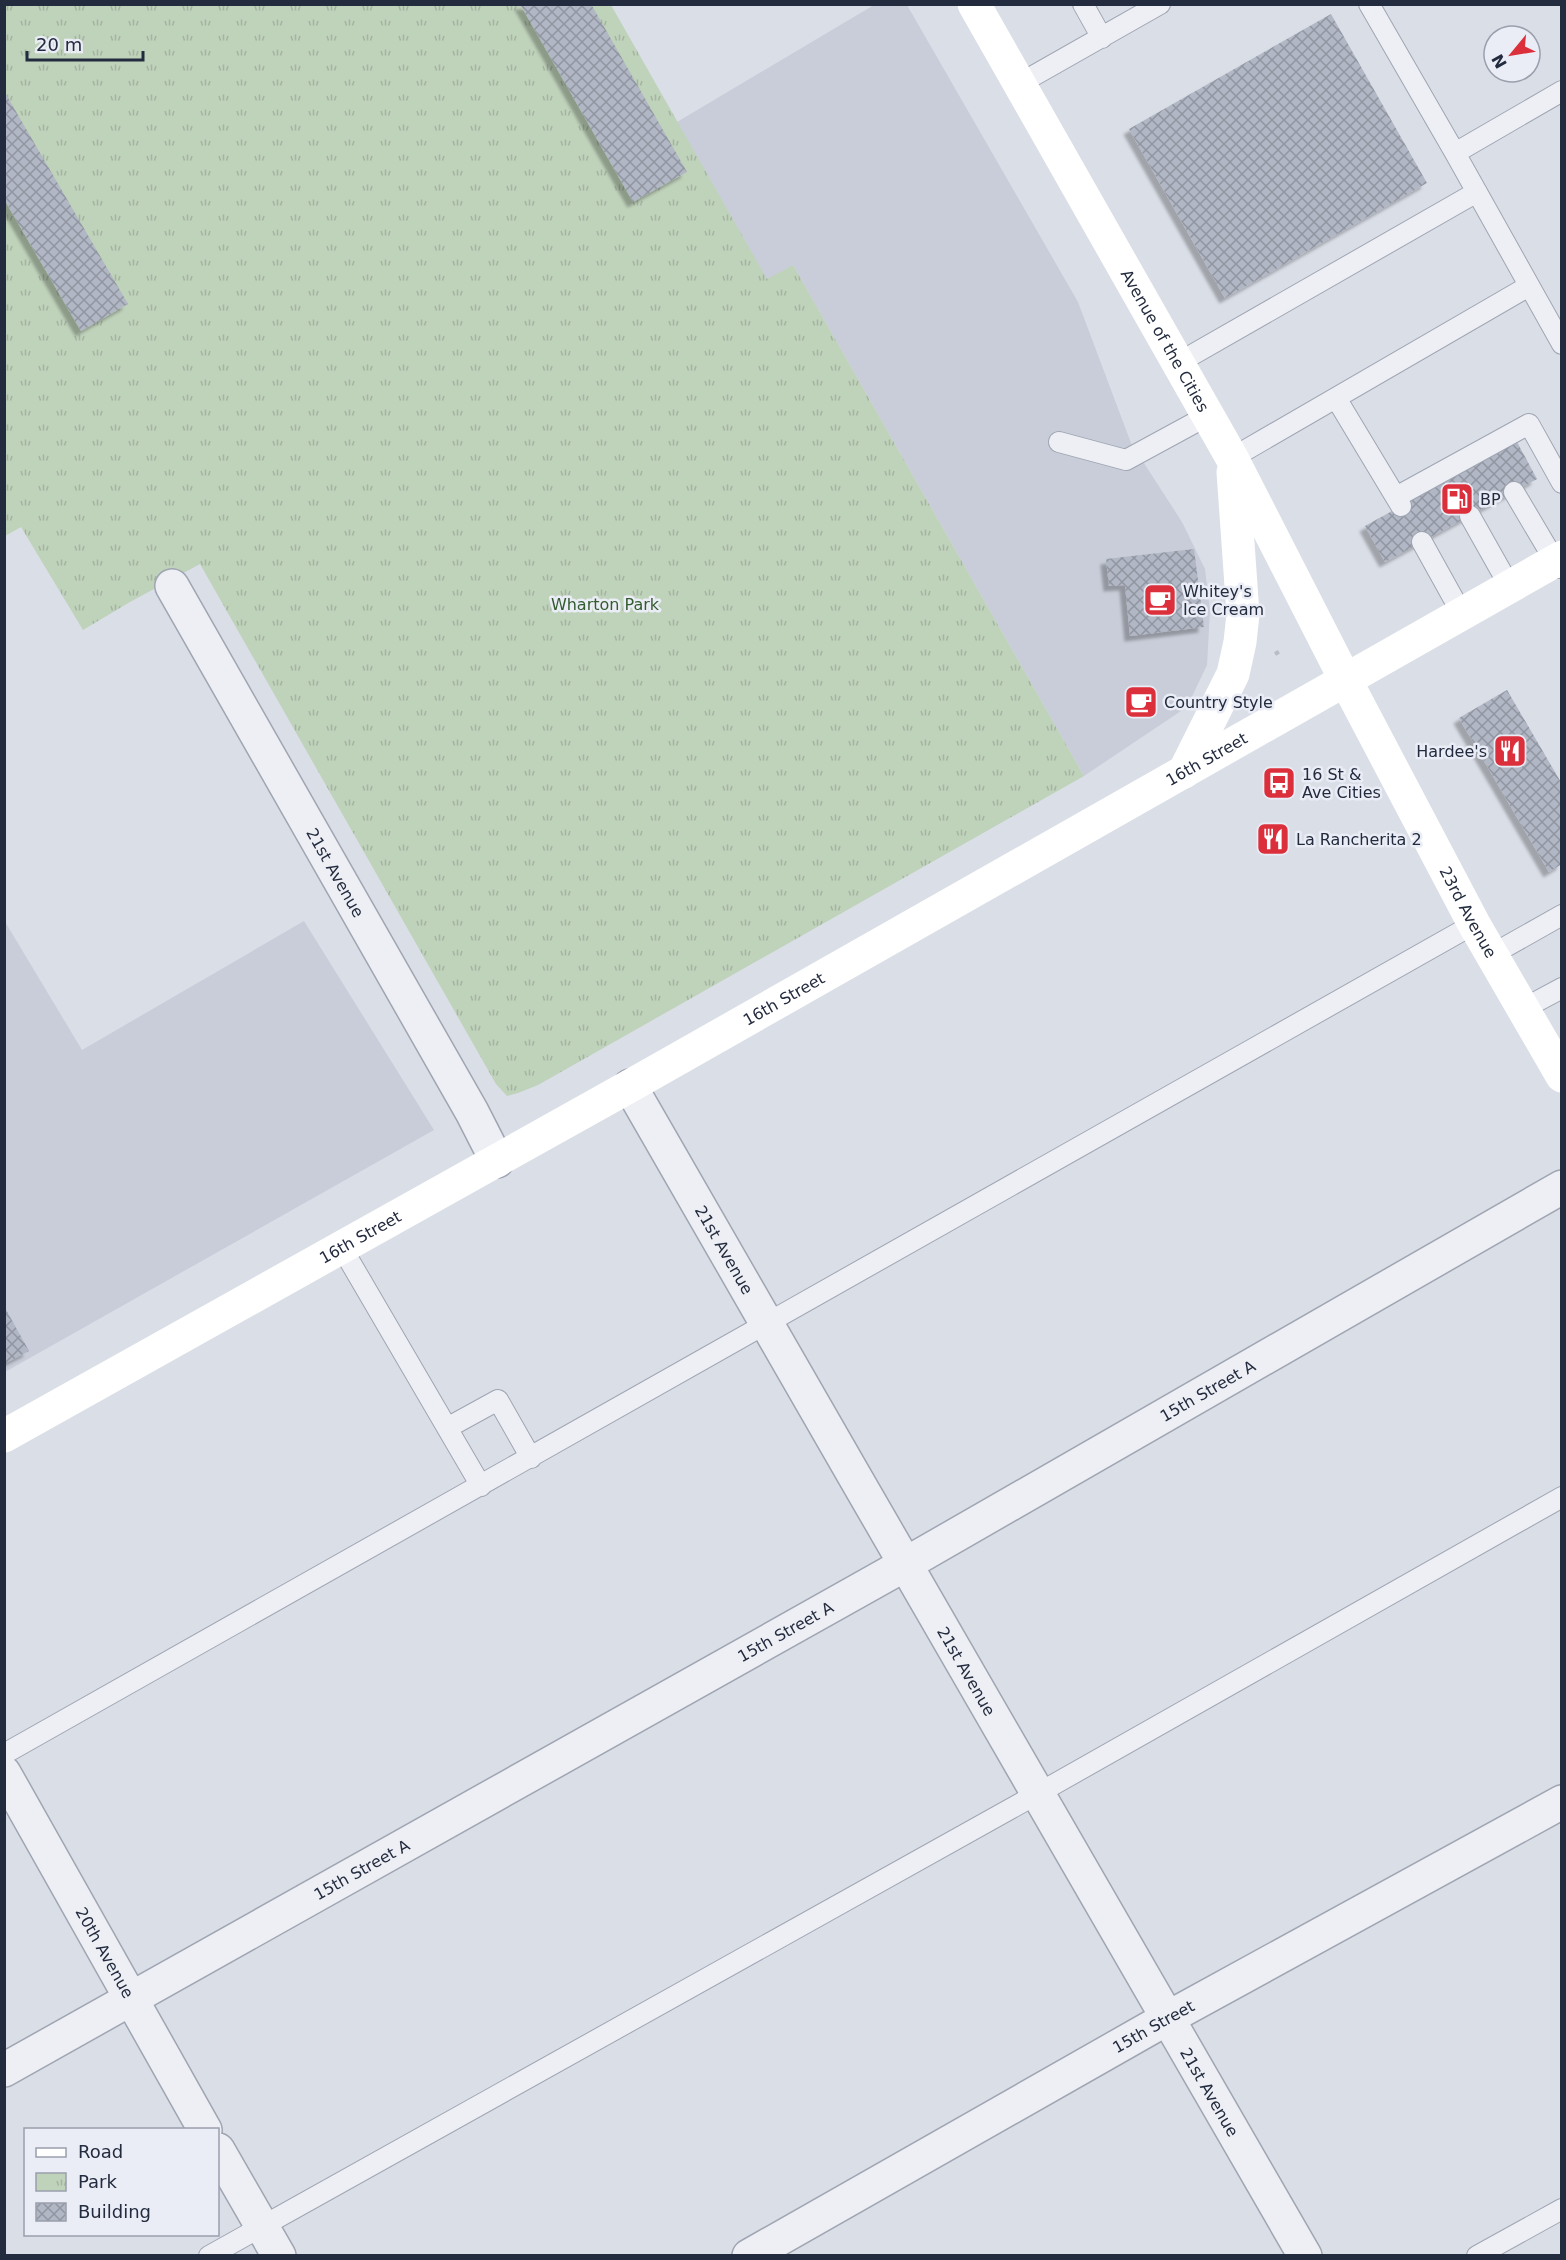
<svg xmlns="http://www.w3.org/2000/svg" width="1566" height="2260" font-family="'DejaVu Sans',sans-serif">
<style>
.built{fill:#c8cdd9}
.park{fill:url(#park-tufts)}
.building{fill:url(#building-cross-hatch);filter:url(#shadow)}
.lines{fill:none;stroke-linecap:round;stroke-linejoin:round}
.lane-casing{stroke:#9fa5b1;stroke-width:22}
.street-casing{stroke:#9fa5b1;stroke-width:36}
.path{stroke:#b8bcc5;stroke-width:4;stroke-dasharray:4.5 4.5;stroke-linecap:butt}
.lane{stroke:#edeff5;stroke-width:20}
.street{stroke:#edeff5;stroke-width:33}
.secondary{stroke:#fff;stroke-width:33}
.labels{text-anchor:middle;dominant-baseline:central;stroke-width:5;stroke-linejoin:round;paint-order:stroke}
.street-label{font-size:16px;fill:#232b3e;stroke:#eaedf5}
.poi-label{font-size:16px;fill:#232b3e;stroke:#eaedf5;text-anchor:start}
.park-label{font-size:16px;fill:#345b2f;stroke:#eaedf5}
</style>
<defs>
<pattern id="park-tufts" width="24" height="20" patternUnits="userSpaceOnUse" patternTransform="scale(1.5)"><rect width="24" height="20" fill="#bfd2ba"/><path d="M3 7l-1-3M5 7V3M7 7l1-3M15 17l-1-3M17 17v-4M19 17l1-3" fill="none" stroke="#a4b4a1"/></pattern>
<pattern id="building-cross-hatch" width="8" height="8" patternUnits="userSpaceOnUse" patternTransform="scale(1.5)"><rect width="8" height="8" fill="#b1b7c4"/><path d="M0 0l8 8M0 8l8-8" fill="none" stroke="#9095a1"/></pattern>
<filter id="shadow"><feDropShadow dx="-5.5" dy="5.5" stdDeviation="1.5" flood-color="#0004"/></filter>
</defs>
<rect width="100%" height="100%" fill="#dadee7"/>
<path class="built" d="M874 5H907L1078 302 1131 443 1182 522 1205 569 1210 611 1207 665 1187 707 1084 776 793 265 767 280 677 122Z
M4 920 82 1050 304 921 434 1130 5 1372Z"/>
<path class="park" d="M5 5H611L767 279 793 265 1084 776 538 1085 518 1093 507 1096 496 1084 200 564 130 602 83 630 21 527 5 536Z"/>
<path class="building" d="M520 4H591L687 172 633 202Z
M1331 14 1427 183 1225 298 1129 129Z
M4 91 128 304 81 331 4 199Z
M1517 442 1537 479 1385 562 1365 526Z
M1194 549 1204 627 1130 636 1125 585 1109 586 1106 559Z
M1507 690 1562 784V864L1549 872 1459 718Z
M4 1306 29 1351 4 1364Z"/>
<g class="lines">
<g class="lane-casing">
<path id="lane" d="M1083 4 1102 38
M1369 4 1455 153 1562 344
M1019 84 1160 4
M1455 153 1562 91
M1178 363 1477 192
M1336 398 1401 506
M1059 442 1126 460 1207 416
M1232 458 1529 286
M1514 492 1559 568
M1396 497 1529 424 1562 483
M1470 516 1510 587
M1422 542 1462 614
M1491 955 1562 915
M1523 1009 1562 988
M342 1248 481 1486
M447 1428 498 1400 531 1458
M4 1754 1474 924
M209 2256 1037 1794 1562 1497
M1477 2256 1562 2209"/>
</g>
<g class="street-casing">
<g id="street">
<path id="s1" d="M172 586 472 1112 497 1161"/>
<path id="s2" d="M630 1086C855 1476 1078 1867 1305 2256"/>
<path id="s3" d="M4 1773 205 2130"/>
<path id="s4" d="M4 2070 904 1565 1562 1187"/>
<path d="M218 2150 279 2256"/>
<path id="s5" d="M749 2256 1166 2019 1562 1802"/>
</g>
</g>
<path class="path" d="M1275 654 1282 650"/>
<use href="#lane" class="lane"/>
<use href="#street" class="street"/>
<g class="secondary">
<path id="s6" d="M974 4 1232 458 1346 681 1474 924 1562 1076"/>
<path d="M1184 772 1233 674 1240 642 1243 614 1233 472"/>
<path id="s7" d="M4 1436 630 1086 1562 557"/>
</g>
</g>
<defs>
<g id="fuel-square" transform="scale(1.725)"><rect x="-9" y="-9" width="18" height="18" rx="4" fill="#dc2f3c" stroke="#eaedf5"/><path d="M-5.5-6h7V0h2V4h1.3V-2.5L3-4.5l.8-.8L6-3V5H2.5V1h-1V6h-7ZM-4.2-4.7v3.2H.2V-4.7Z" fill="#fff"/></g>
<g id="cafe-square" transform="scale(1.725)"><rect x="-9" y="-9" width="18" height="18" rx="4" fill="#dc2f3c" stroke="#eaedf5"/><path d="M-5.5-4.5H6V0H3Q3 3.5 0 3.5H-2.5Q-5.5 3.5-5.5 0ZM3-3.2v2h1.7v-2ZM-6 4.5H4V6H-6Z" fill="#fff"/></g>
<g id="restaurant-square" transform="scale(1.725)"><rect x="-9" y="-9" width="18" height="18" rx="4" fill="#dc2f3c" stroke="#eaedf5"/><path d="M-5-6h1v4h1v-4h1v4h1v-4h1v5L-1.5 .5V6h-2V.5L-5-1ZM5-6V6H3V1.5H1.5Q1.5-4 5-6Z" fill="#fff"/></g>
<g id="bus-square" transform="scale(1.725)"><rect x="-9" y="-9" width="18" height="18" rx="4" fill="#dc2f3c" stroke="#eaedf5"/><path d="M-5-6H5V4H4V6H2V4H-2V6H-4V4H-5ZM-3.5-4V0h7V-4ZM-3.5 1.2v1.5H-2V1.2ZM2 1.2v1.5H3.5V1.2Z" fill="#fff"/></g>
</defs>
<g fill-rule="evenodd">
<use href="#fuel-square" x="1457" y="499"/>
<use href="#cafe-square" x="1160" y="600"/>
<use href="#cafe-square" x="1141" y="702"/>
<use href="#restaurant-square" x="1510" y="751"/>
<use href="#bus-square" x="1279" y="783"/>
<use href="#restaurant-square" x="1273" y="839"/>
</g>
<g class="labels">
<g class="street-label">
<text stroke="none"><textPath href="#s6" startOffset="387">Avenue of the Cities</textPath></text>
<text stroke="none"><textPath href="#s7" startOffset="1380">16th Street</textPath></text>
<text stroke="none"><textPath href="#s1" startOffset="330">21st Avenue</textPath></text>
<text stroke="none"><textPath href="#s6" startOffset="1034">23rd Avenue</textPath></text>
<text stroke="none"><textPath href="#s7" startOffset="894">16th Street</textPath></text>
<text stroke="none"><textPath href="#s7" startOffset="408">16th Street</textPath></text>
<text stroke="none"><textPath href="#s2" startOffset="189">21st Avenue</textPath></text>
<text stroke="none"><textPath href="#s4" startOffset="1382">15th Street A</textPath></text>
<text stroke="none"><textPath href="#s4" startOffset="896">15th Street A</textPath></text>
<text stroke="none"><textPath href="#s2" startOffset="675">21st Avenue</textPath></text>
<text stroke="none"><textPath href="#s4" startOffset="410">15th Street A</textPath></text>
<text stroke="none"><textPath href="#s3" startOffset="206">20th Avenue</textPath></text>
<text stroke="none"><textPath href="#s5" startOffset="465">15th Street</textPath></text>
<text stroke="none"><textPath href="#s2" startOffset="1161">21st Avenue</textPath></text>
</g>
<g class="poi-label">
<text x="1480" y="499">BP</text>
<text x="1183" y="591">Whitey's<tspan x="1183" dy="18">Ice Cream</tspan></text>
<text x="1164" y="702">Country Style</text>
<text x="1487" y="751" text-anchor="end">Hardee's</text>
<text x="1302" y="774">16 St &amp;<tspan x="1302" dy="18">Ave Cities</tspan></text>
<text x="1296" y="839">La Rancherita 2</text>
</g>
<g class="park-label">
<text x="605" y="604">Wharton Park</text>
</g>
</g>
<rect width="1566" height="2260" fill="none" stroke="#232b3e" stroke-width="12"/>
<rect x="24" y="2128" width="195" height="108" fill="#eaedf5" stroke="#9a9fac" stroke-width="1.5"/>
<rect x="36" y="2148" width="30" height="9" fill="#ffffff" stroke="#9a9fac" stroke-width="1.5"/>
<text x="78" y="2158" font-size="18" fill="#232b3e">Road</text>
<rect x="36" y="2173" width="30" height="18" fill="url(#park-tufts)" stroke="#9a9fac" stroke-width="1.5"/>
<text x="78" y="2188" font-size="18" fill="#232b3e">Park</text>
<rect x="36" y="2203" width="30" height="18" fill="url(#building-cross-hatch)" stroke="#9a9fac" stroke-width="1.5"/>
<text x="78" y="2218" font-size="18" fill="#232b3e">Building</text>
<g transform="translate(1512 54) rotate(240)"><circle r="28" fill="#eaedf5" stroke="#9a9fac" stroke-width="1.5"/>
<path d="M0-4.5L10 22L0 15L-10 22Z" fill="#dc2f3c"/>
<text y="-9" font-size="16" font-weight="bold" text-anchor="middle" fill="#232b3e">N</text>
</g>
<path d="M27 51v9h116v-9" fill="none" stroke="#232b3e" stroke-width="3"/>
<text x="36" y="51" font-size="18" fill="#232b3e" stroke="#eaedf5" stroke-width="4.5" paint-order="stroke">20 m</text>
</svg>
